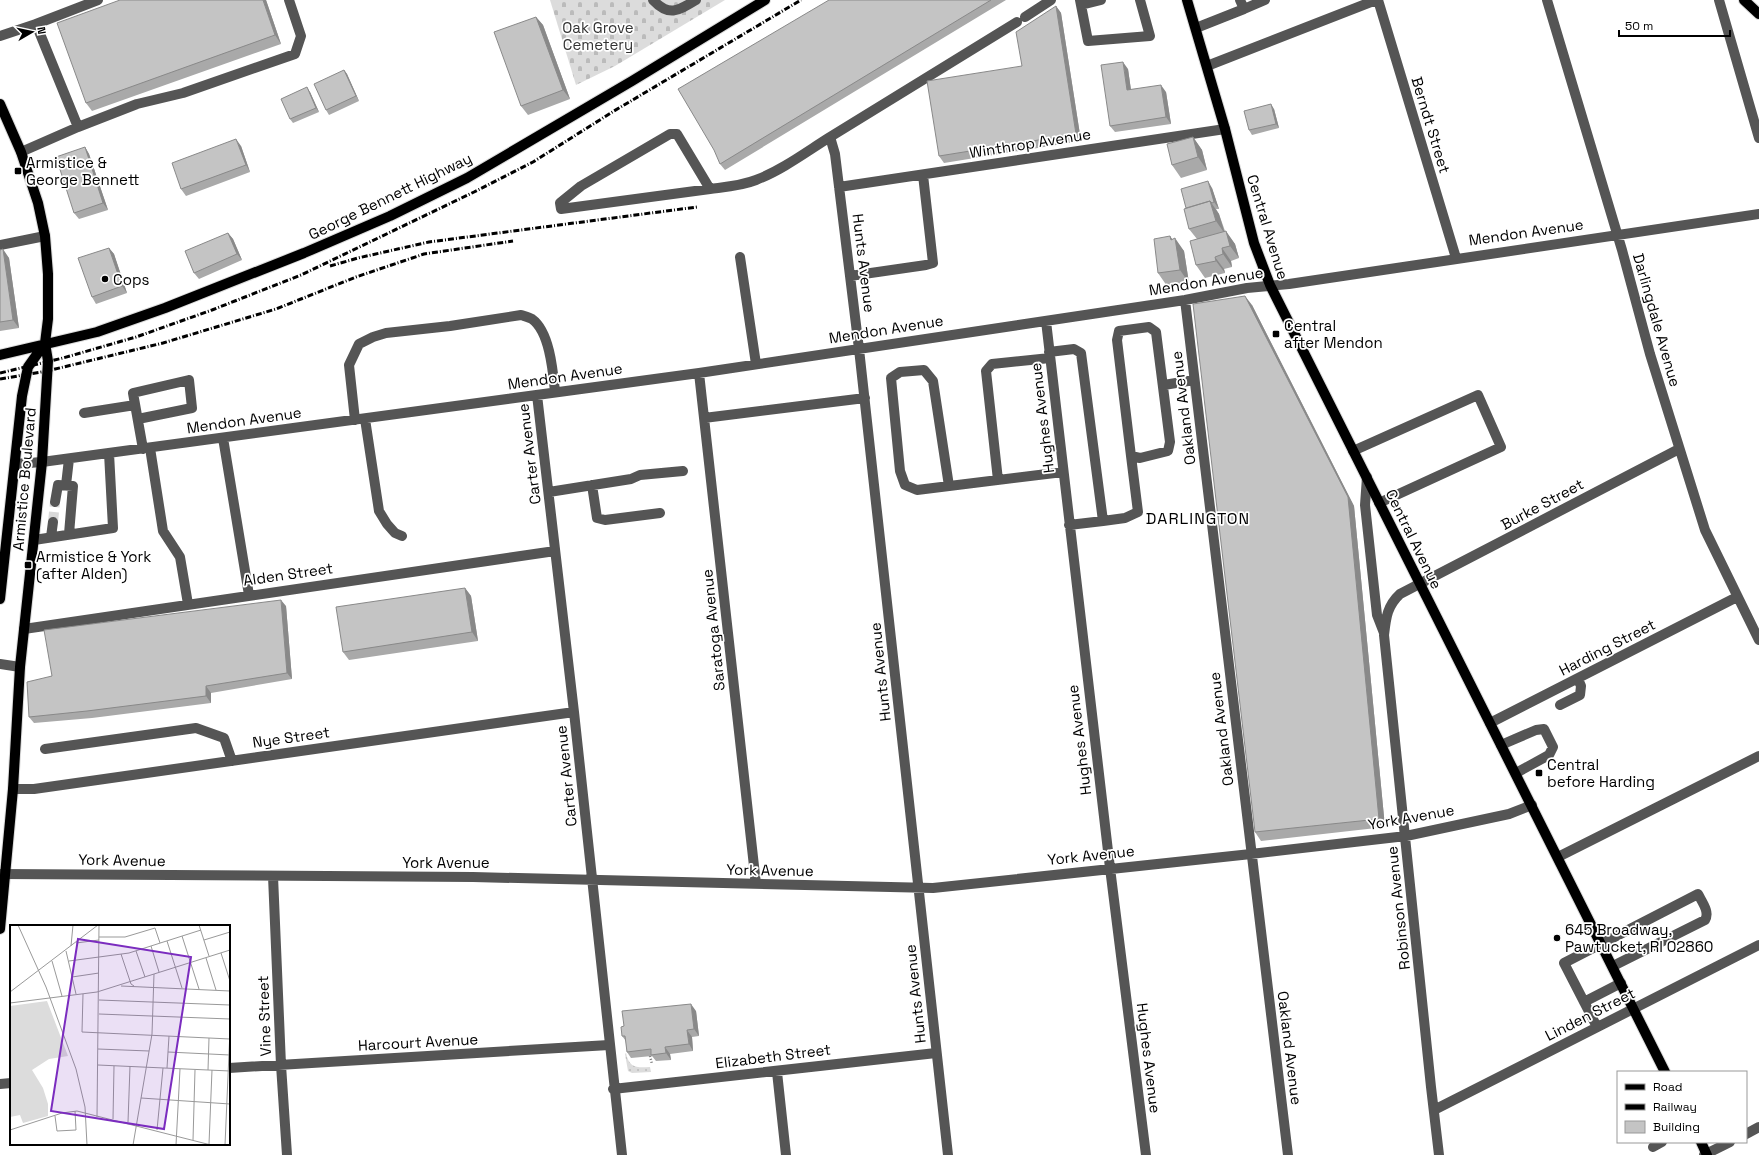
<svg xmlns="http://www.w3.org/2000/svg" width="1759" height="1155" font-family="'Space Grotesk',sans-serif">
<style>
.grass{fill:url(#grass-dots)}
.cemetery{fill:url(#cemetery-stones)}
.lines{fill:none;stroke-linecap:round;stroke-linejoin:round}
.minor-tunnel{stroke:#d9d9d9;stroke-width:10;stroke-dasharray:10 5;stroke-linecap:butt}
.major-casing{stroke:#dbdbdb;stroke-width:12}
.path{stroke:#777;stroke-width:2.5;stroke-dasharray:1 2;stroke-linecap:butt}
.minor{stroke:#555;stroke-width:10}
.major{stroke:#000;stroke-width:10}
.rail{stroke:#000;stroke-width:3;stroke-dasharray:6 2 1 2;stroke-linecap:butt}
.wall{fill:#a9a9a9}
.shaded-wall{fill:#898989}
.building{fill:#c4c4c4;stroke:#898989}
.poi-dot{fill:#000;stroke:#fff;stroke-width:1.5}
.labels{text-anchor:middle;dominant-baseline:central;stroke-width:3.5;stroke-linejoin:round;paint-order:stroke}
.park-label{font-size:15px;fill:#333;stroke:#fff}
.street-label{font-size:15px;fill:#000;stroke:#fff}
.poi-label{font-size:15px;fill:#000;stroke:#fff;text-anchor:start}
.neighbourhood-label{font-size:16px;letter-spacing:1px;fill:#000;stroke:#fff}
.inset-road{fill:none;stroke:#999;stroke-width:1}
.view{fill:#7b2cbf;fill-opacity:0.15;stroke:#7b2cbf;stroke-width:2}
.inset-edge{fill:none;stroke:#000;stroke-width:2}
</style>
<defs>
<pattern id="grass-dots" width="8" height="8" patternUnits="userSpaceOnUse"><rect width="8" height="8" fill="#dcdcdc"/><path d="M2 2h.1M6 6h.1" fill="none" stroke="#bbb" stroke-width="1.8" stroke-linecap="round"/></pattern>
<pattern id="cemetery-stones" width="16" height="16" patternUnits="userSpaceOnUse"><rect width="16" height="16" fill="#dcdcdc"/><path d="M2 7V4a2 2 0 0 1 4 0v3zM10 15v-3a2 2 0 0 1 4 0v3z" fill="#bbb"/></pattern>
</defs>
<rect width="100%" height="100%" fill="#fff"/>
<path class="grass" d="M626 1053C629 1068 637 1068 650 1067L651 1072 632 1073 628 1071 625 1054Z"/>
<path class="cemetery" d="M550 0H725L615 66 576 85Z"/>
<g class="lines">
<path class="minor-tunnel" d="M53 522 55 502"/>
<g class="major-casing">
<path id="major" d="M1187 0 1225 129 1254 243 1270 285 1665 1072
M1744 0 1759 14
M0 104 21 152 38 203 45 236 48 274V319L45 343 48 361 42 462 20 667 13 789 0 929
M0 355 97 332 165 308 304 253 390 216 467 178 632 81 765 0
M0 599 22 396 28 367 45 343
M1701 1142 1707 1155"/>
</g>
<path class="path" d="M650 1056 652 1064"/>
<path class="minor" d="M653 0C669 17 678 11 696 0
M1080 0 1088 41 1150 36 1140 0
M1378 0 1456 258
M1547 0 1622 250 1650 354 1705 530 1759 640
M1719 0 1759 138
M1081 5 1101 0
M1244 9 1265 0
M1025 17 1051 0
M36 24 98 0
M1196 28 1244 9 1240 0
M0 36 36 24 78 127 21 152
M1207 66 1376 0
M78 127 137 104 183 93 295 54 301 36 289 0
M839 187 1225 129
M710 189 677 134H670L581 186 560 203 561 209 710 189C725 187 741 186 756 180 782 170 806 152 830 137
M0 245 45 236
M740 257 756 364
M850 276 926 265 933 263 923 175
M1185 300 1288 1155
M1046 321 1110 868 1146 1155
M1149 327 1156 332 1170 442 1168 451 1140 458 1131 456 1117 340 1119 331Z
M1049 352 1074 349 1081 353 1103 521 1125 518 1138 512 1131 456
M699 373 756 884
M1164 385 1194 380
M537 395 574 712 622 1155
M84 413 135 405
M704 418 865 398
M138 419 192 408 189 380 133 393 143 449
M365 419 379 511 387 524 395 533 402 536
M355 420 349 365 359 344 373 337 386 333 450 326 521 315C524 316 529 317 532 319 550 332 553 372 555 392
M223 438 249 595
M150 448 163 531 180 557 188 604
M1353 451 1478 395 1501 447 1379 503
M15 464 42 462 699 373 1185 300 1247 288 1289 284 1759 214
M1367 477 1365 505 1377 615 1384 633
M998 480 986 371 992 364 1050 358
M66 485 69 459
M592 485 597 518 605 520 660 513
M949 486 933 381 924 370 900 372 891 378 900 471 905 485 917 490 1063 472
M549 492 631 479 640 475 683 471
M55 502 58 485 73 486 69 534
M1069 525 1103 521
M51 537 53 522
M34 540 113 528 109 453
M24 629 555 551
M0 664 20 667
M1560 705 1580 695 1581 686 1578 679
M1490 723 1737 597
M1501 745 1536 730 1544 729 1553 747 1549 755 1516 773
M45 749 196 728 224 738 232 761
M13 789H34L574 712
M1558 857 1759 756
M0 874 473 877 933 888 1251 854 1406 836 1509 814 1532 805
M273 876 281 1065 287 1155
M1584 1002 1621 983
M1597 1027 1564 963 1698 894C1702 902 1710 912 1705 920L1613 966
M229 1068 609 1045
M777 1072 786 1155
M0 1084 11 1083
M613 1089 936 1053
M1434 1110 1759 945
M1746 1134 1759 1127
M1653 1147 1662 1142
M948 1155 859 349 835 154 830 137 1017 22
M1439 1155 1431 1087 1384 635C1386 618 1387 606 1400 594L1679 449
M1704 1155 1730 1142"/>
<use href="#major" class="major"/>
<path class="rail" d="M330 266 358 258 429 242 697 207
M0 373 63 358 136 337 212 310 301 275 474 192 533 162 614 111 801 0
M0 379 47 371 163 343 276 309 356 277 424 254 513 241"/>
</g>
<path class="wall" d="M120 0H266L281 44 92 111 86 103Z
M829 0H1006L725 170 720 164Z
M1056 6 1061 13 1081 141 944 163 939 156 1022 66Z
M536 17 543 25 570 99 528 115 521 106Z
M1128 69 1131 90 1166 92 1171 124 1115 132 1110 126Z
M344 70 347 74 359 101 329 115 326 110Z
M310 92 319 112 293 123 290 119Z
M1274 109 1279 128 1252 135 1249 130Z
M1193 137 1202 150 1207 170 1181 178 1172 165Z
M241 146 250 172 186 196 181 189Z
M85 147 89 154 108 210 79 219 74 213Z
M1212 188 1219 209H1216L1219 214 1225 231 1235 244 1239 258 1231 261 1232 267 1224 269 1225 273 1205 278 1196 265 1197 239 1189 229Z
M228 233 233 239 242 260 199 279 194 273Z
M1170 236 1172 239 1184 251 1189 283 1167 286 1158 273Z
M109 248 114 254 127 293 96 304 92 297Z
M0 250 9 258 19 328 0 331Z
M1252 305 1354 506 1385 827 1261 841 1255 832Z
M465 588 471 596 478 641 349 660 343 652Z
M286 606 292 679 211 693V703L92 718 34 723 29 717 52 676Z
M696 1011 699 1036 692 1037 693 1051 670 1054 671 1060 656 1061 652 1056 631 1058 627 1052 626 1041 622 1036Z"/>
<path class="shaded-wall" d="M263 0H266L281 44 275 35Z
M1056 6 1061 13 1081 141 1076 134Z
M536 17 543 25 570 99 563 90Z
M1123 62 1128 69 1132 97 1127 90Z
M344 70 347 74 359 101 356 96Z
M1161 85 1166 92 1171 124 1166 117Z
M307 87 310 92 319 112 316 108Z
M1271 104 1274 109 1279 128 1276 124Z
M1193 137 1202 150 1207 170 1198 157Z
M236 139 241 146 250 172 246 165Z
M85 147 89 154 108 210 103 203Z
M1208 181 1212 188 1219 209 1214 202Z
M1210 201 1219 214 1225 234 1216 221Z
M1226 231 1235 244 1239 258 1230 246Z
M228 233 233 239 242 260 237 254Z
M1170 236 1176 245 1175 238 1184 251 1189 283 1180 270Z
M109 248 114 254 127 293 122 286Z
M1222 248 1231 261 1232 267 1223 254Z
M3 249 9 258 19 328 13 320Z
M1215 257 1224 269 1225 273 1216 261Z
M1245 296 1252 305 1354 506 1385 827 1379 819Z
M465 588 471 596 478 641 472 632Z
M281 600 286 606 292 679 287 673Z
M206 686 211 693V703L206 696Z
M691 1004 696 1011 699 1036 694 1029Z
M687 1030 692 1037 693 1051 689 1044Z
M665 1047 670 1054 671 1060 666 1053Z"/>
<path class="building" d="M120 0H263L275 35 86 103 57 23Z
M829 0H991L720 164 714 150 678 89Z
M1056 6 1076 134 939 156 927 81 1022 66 1016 32Z
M536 17 563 90 521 106 494 32Z
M1123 62 1127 90 1161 85 1166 117 1110 126 1101 65Z
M344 70 356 96 326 110 314 84Z
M307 87 316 108 290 119 281 99Z
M1271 104 1276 124 1249 130 1244 111Z
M1193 137 1198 157 1172 165 1167 144Z
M236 139 246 165 181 189 172 163Z
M85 147 103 203 74 213 56 157Z
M1208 181 1214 202 1212 203 1210 201 1186 208 1181 189Z
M1210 201 1216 221 1189 229 1184 209Z
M1226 231 1230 246 1222 248 1223 254 1215 257 1216 261 1196 265 1190 241Z
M228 233 237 254 194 273 185 251Z
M1170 236 1171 240 1175 238 1180 270 1158 273 1154 239Z
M109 248 122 286 92 297 78 258Z
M3 249 13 320 0 322V250Z
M1245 296 1348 497 1379 819 1255 832 1193 304Z
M465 588 472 632 343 652 336 607Z
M281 600 287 673 206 686V696L87 711 29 717 27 682 52 676 44 630Z
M691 1004 694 1029 687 1030 689 1044 665 1047 666 1053 651 1055V1049L627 1052 625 1036H622L621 1027 624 1026 622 1011Z"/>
<g class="poi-dot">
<rect x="14" y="167" width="8" height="8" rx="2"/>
<circle cx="105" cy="279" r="4"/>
<rect x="1272" y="330" width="8" height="8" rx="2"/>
<rect x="24" y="561" width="8" height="8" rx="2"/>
<rect x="1535" y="769" width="8" height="8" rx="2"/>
<circle cx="1557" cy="938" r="4"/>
</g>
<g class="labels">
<g class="park-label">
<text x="598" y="27">Oak Grove<tspan x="598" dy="17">Cemetery</tspan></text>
</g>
<g class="street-label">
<text transform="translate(1431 125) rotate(73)">Berndt Street</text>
<text transform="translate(1030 143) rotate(-9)">Winthrop Avenue</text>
<text transform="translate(390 196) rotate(-26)">George Bennett Highway</text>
<text transform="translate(1268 227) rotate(73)">Central Avenue</text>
<text transform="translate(1526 232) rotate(-8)">Mendon Avenue</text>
<text transform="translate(864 263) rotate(83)">Hunts Avenue</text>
<text transform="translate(1206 281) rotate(-9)">Mendon Avenue</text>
<text transform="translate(1657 320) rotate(74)">Darlingdale Avenue</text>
<text transform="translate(886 329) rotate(-9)">Mendon Avenue</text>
<text transform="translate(565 376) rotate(-8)">Mendon Avenue</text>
<text transform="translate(1183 408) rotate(-97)">Oakland Avenue</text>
<text transform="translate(1042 418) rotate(-97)">Hughes Avenue</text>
<text transform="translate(244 420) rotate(-8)">Mendon Avenue</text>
<text transform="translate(529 454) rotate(-97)">Carter Avenue</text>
<text transform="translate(24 479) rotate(-85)">Armistice Boulevard</text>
<text transform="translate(1542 504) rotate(-28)">Burke Street</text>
<text transform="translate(1414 539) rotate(64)">Central Avenue</text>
<text transform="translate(288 574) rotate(-8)">Alden Street</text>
<text transform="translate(713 630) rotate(-96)">Saratoga Avenue</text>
<text transform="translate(1607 647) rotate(-27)">Harding Street</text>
<text transform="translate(880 672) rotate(-96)">Hunts Avenue</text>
<text transform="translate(1221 729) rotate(-97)">Oakland Avenue</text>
<text transform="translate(291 737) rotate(-8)">Nye Street</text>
<text transform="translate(1079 740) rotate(-97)">Hughes Avenue</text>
<text transform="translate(566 776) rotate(-96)">Carter Avenue</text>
<text transform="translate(1411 817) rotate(-10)">York Avenue</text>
<text transform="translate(1091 855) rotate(-6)">York Avenue</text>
<text transform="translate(122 860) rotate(1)">York Avenue</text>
<text x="446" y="862">York Avenue</text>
<text transform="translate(770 870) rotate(1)">York Avenue</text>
<text transform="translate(1398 908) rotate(-96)">Robinson Avenue</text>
<text transform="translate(915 994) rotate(-96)">Hunts Avenue</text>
<text transform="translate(1590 1014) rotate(-27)">Linden Street</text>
<text transform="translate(264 1016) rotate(-92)">Vine Street</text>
<text transform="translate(418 1042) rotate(-3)">Harcourt Avenue</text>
<text transform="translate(1290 1048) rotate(83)">Oakland Avenue</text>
<text transform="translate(773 1056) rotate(-7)">Elizabeth Street</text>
<text transform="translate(1149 1058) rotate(83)">Hughes Avenue</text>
</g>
<g class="poi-label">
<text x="26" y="162">Armistice &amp;<tspan x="26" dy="17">George Bennett</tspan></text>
<text x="113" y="279">Cops</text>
<text x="1284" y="325">Central<tspan x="1284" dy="17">after Mendon</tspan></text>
<text x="36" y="556">Armistice &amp; York<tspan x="36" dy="17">(after Alden)</tspan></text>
<text x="1547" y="764">Central<tspan x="1547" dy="17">before Harding</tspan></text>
<text x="1565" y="929">645 Broadway,<tspan x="1565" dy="17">Pawtucket, RI 02860</tspan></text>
</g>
<g class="neighbourhood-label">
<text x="1198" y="518">DARLINGTON</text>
</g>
</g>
<g transform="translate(10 925)">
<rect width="220" height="220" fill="#fff"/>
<path d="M37 76 58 131 39 134 22 145 33 163 38 179V191L13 198 10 190 0 192V81Z" fill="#dcdcdc"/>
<path class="inset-road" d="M8 0 36 62 66 144 75 182 77 220M189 0 199 31M172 11 189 64M89 12H115L145 3 150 18M194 15 220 7M157 16 172 63M66 18 89 15M61 21 63 0M141 21 149 47M56 26 66 69M126 26 135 52M211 28 220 56M111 29 121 59 124 61M196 33 206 65M42 36 52 71M59 36 119 28 191 5M62 52 89 48M111 61 220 66M0 67 88 0M73 69 72 107 220 114M89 75 220 80M0 78 87 67 220 25M89 89 220 94M88 124 139 126M158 127 220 130M88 140 220 146M157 143 159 111M198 145 199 113M131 173 220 179M45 191 47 206 66 205 65 186M87 192 89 0M103 194 104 141M118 197 120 141M0 205 52 188 67 186 201 220M147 205 153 143M183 215 185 145M199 219 202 145M123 220 142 109 144 49M166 220 170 144M215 220 220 105"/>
<path class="view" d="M68 14 181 32 154 204 41 186Z"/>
<rect width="220" height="220" class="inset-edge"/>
</g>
<rect x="1617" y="1071" width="130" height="72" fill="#ffffff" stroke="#999999"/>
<rect x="1625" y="1084" width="20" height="6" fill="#000000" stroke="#999999"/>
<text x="1653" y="1091" font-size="12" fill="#000000">Road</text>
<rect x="1625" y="1104" width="20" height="6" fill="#000000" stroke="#999999"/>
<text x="1653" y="1111" font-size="12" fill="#000000">Railway</text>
<rect x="1625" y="1121" width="20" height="12" fill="#c4c4c4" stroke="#999999"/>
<text x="1653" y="1131" font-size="12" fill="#000000">Building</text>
<g transform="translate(32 32) rotate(81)" stroke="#ffffff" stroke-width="3" paint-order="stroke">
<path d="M0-3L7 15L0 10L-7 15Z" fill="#000000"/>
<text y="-6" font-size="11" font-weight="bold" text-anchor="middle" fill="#000000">N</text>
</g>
<path d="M1619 30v6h111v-6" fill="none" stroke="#000000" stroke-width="2"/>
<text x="1625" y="30" font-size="12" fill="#000000" stroke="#ffffff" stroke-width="3" paint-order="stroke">50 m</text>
</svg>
